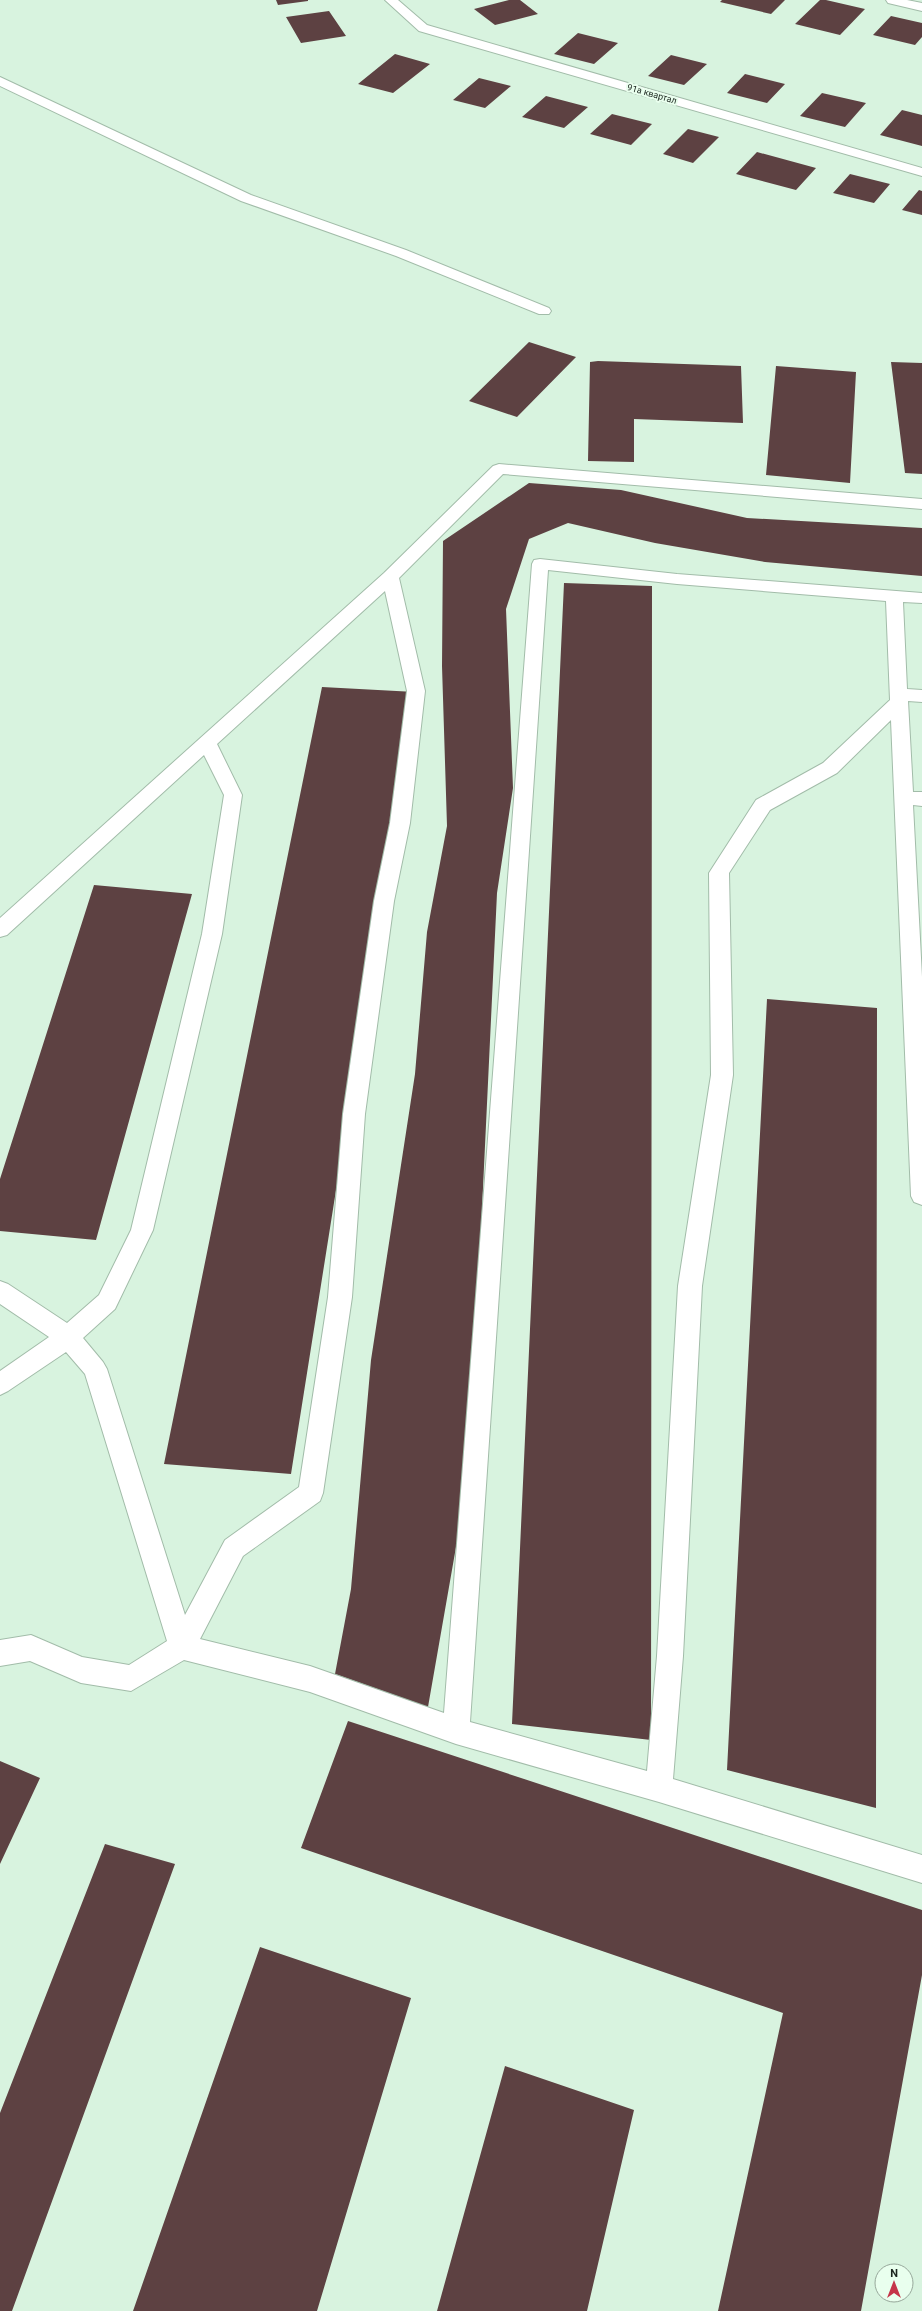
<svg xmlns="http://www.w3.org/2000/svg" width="922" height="2311" font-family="Roboto,sans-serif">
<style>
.building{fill:#5d4142}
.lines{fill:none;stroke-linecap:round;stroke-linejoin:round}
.minor-casing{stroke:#a2bca9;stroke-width:2}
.minor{fill:#fff;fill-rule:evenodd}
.labels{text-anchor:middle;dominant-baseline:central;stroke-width:4;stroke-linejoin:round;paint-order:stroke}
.far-street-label{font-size:9px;fill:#1b251e;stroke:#e9ffee}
</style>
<rect width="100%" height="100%" fill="#d8f3df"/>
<path class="building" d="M276 0H308V1L278 5Z
M509 0H520L538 14 495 25 474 9Z
M722 0H785L771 14 720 2Z
M820 0H826L865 9 840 35 795 24Z
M329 11 346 36 301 43 286 17Z
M891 16 922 23V37L915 45 873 35Z
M578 33 618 43 594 64 554 54Z
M395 54 430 64 393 93 358 84Z
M671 55 707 64 684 85 648 76Z
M745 74 785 84 767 103 727 93Z
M479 78 511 86 485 108 453 100Z
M822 93 866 103 845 127 800 116Z
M546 96 588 107 564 128 522 117Z
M902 110 922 115V146L880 135Z
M612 114 652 124 631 145 590 134Z
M688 129 719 137 693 163 663 154Z
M757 152 816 168 796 190 736 174Z
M850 174 890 184 874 203 833 193Z
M919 190 922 191V215L902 210Z
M529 342 576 357 517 417 469 401Z
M598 361 741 366 743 423 634 419V462L588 461 590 362Z
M891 362 922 363V474L905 473Z
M776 366 856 372 850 483 766 475Z
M529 483 621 490 747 518 922 528V576L765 562 655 543 568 523 529 539 506 609 513 788 497 893 481 1230 463 1507 428 1707 335 1674 351 1589 371 1360 415 1074 427 932 447 826 442 666 443 541Z
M564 583 652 586 651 1740 512 1724Z
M322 687 415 692 291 1474 164 1464Z
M94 885 192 894 96 1240 0 1231V1179Z
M767 999 877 1008 876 1808 727 1770Z
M348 1721 922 1910V1975L861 2311H718L783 2013 301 1848Z
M0 1761 40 1778 0 1864Z
M105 1844 175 1864 12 2311H0V2113Z
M260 1947 411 1998 317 2311H133Z
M505 2066 634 2110 587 2311H437Z"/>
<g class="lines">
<g class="minor-casing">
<path id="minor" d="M385 0H398L427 25 922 168V176L419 31Z
M886 0H907L922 3V11L888 3Z
M0 77 251 195 406 250 549 308 551 311 549 314H539L396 256 241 201 0 86Z
M499 464 922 499V509L503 474 399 578 425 691 410 823 394 901 365 1114 352 1297 323 1493 320 1501 243 1556 200 1639 310 1666 444 1713 532 564 534 560 540 559 677 574 922 593V603L903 602 907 689 922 690V702L908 701 913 792H922V806L913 805 922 977V1205L914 1202 911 1196 891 720 837 773 770 810 729 873 733 1075 702 1286 683 1656 673 1779 922 1855V1883L659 1802 456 1744 310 1692 184 1660 131 1691 81 1683 30 1661 0 1666V1640L31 1635 82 1657 129 1665 167 1641 85 1374 66 1352 8 1391 0 1395V1371L49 1337 0 1304V1281L8 1284 67 1323 99 1295 131 1230 202 934 224 795 204 755 7 935 0 937V918L384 573 493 466ZM548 570 677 584 886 601 890 700 823 763 756 800 709 873 711 1075 678 1286 657 1656 647 1771 470 1722ZM385 591 407 691 390 823 374 901 343 1114 328 1297 299 1487 225 1540 185 1615 107 1369 103 1362 83 1338 115 1309 153 1230 222 934 242 795 217 744Z"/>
</g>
<use href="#minor" class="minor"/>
</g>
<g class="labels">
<g class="far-street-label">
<text transform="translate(652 94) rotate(16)">91а квартал</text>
</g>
</g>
<g transform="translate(894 2283)"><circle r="19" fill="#e9ffee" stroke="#97a89b"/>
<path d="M0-3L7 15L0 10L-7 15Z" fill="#c53549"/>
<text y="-6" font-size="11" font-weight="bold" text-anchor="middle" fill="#1b251e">N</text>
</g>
</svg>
